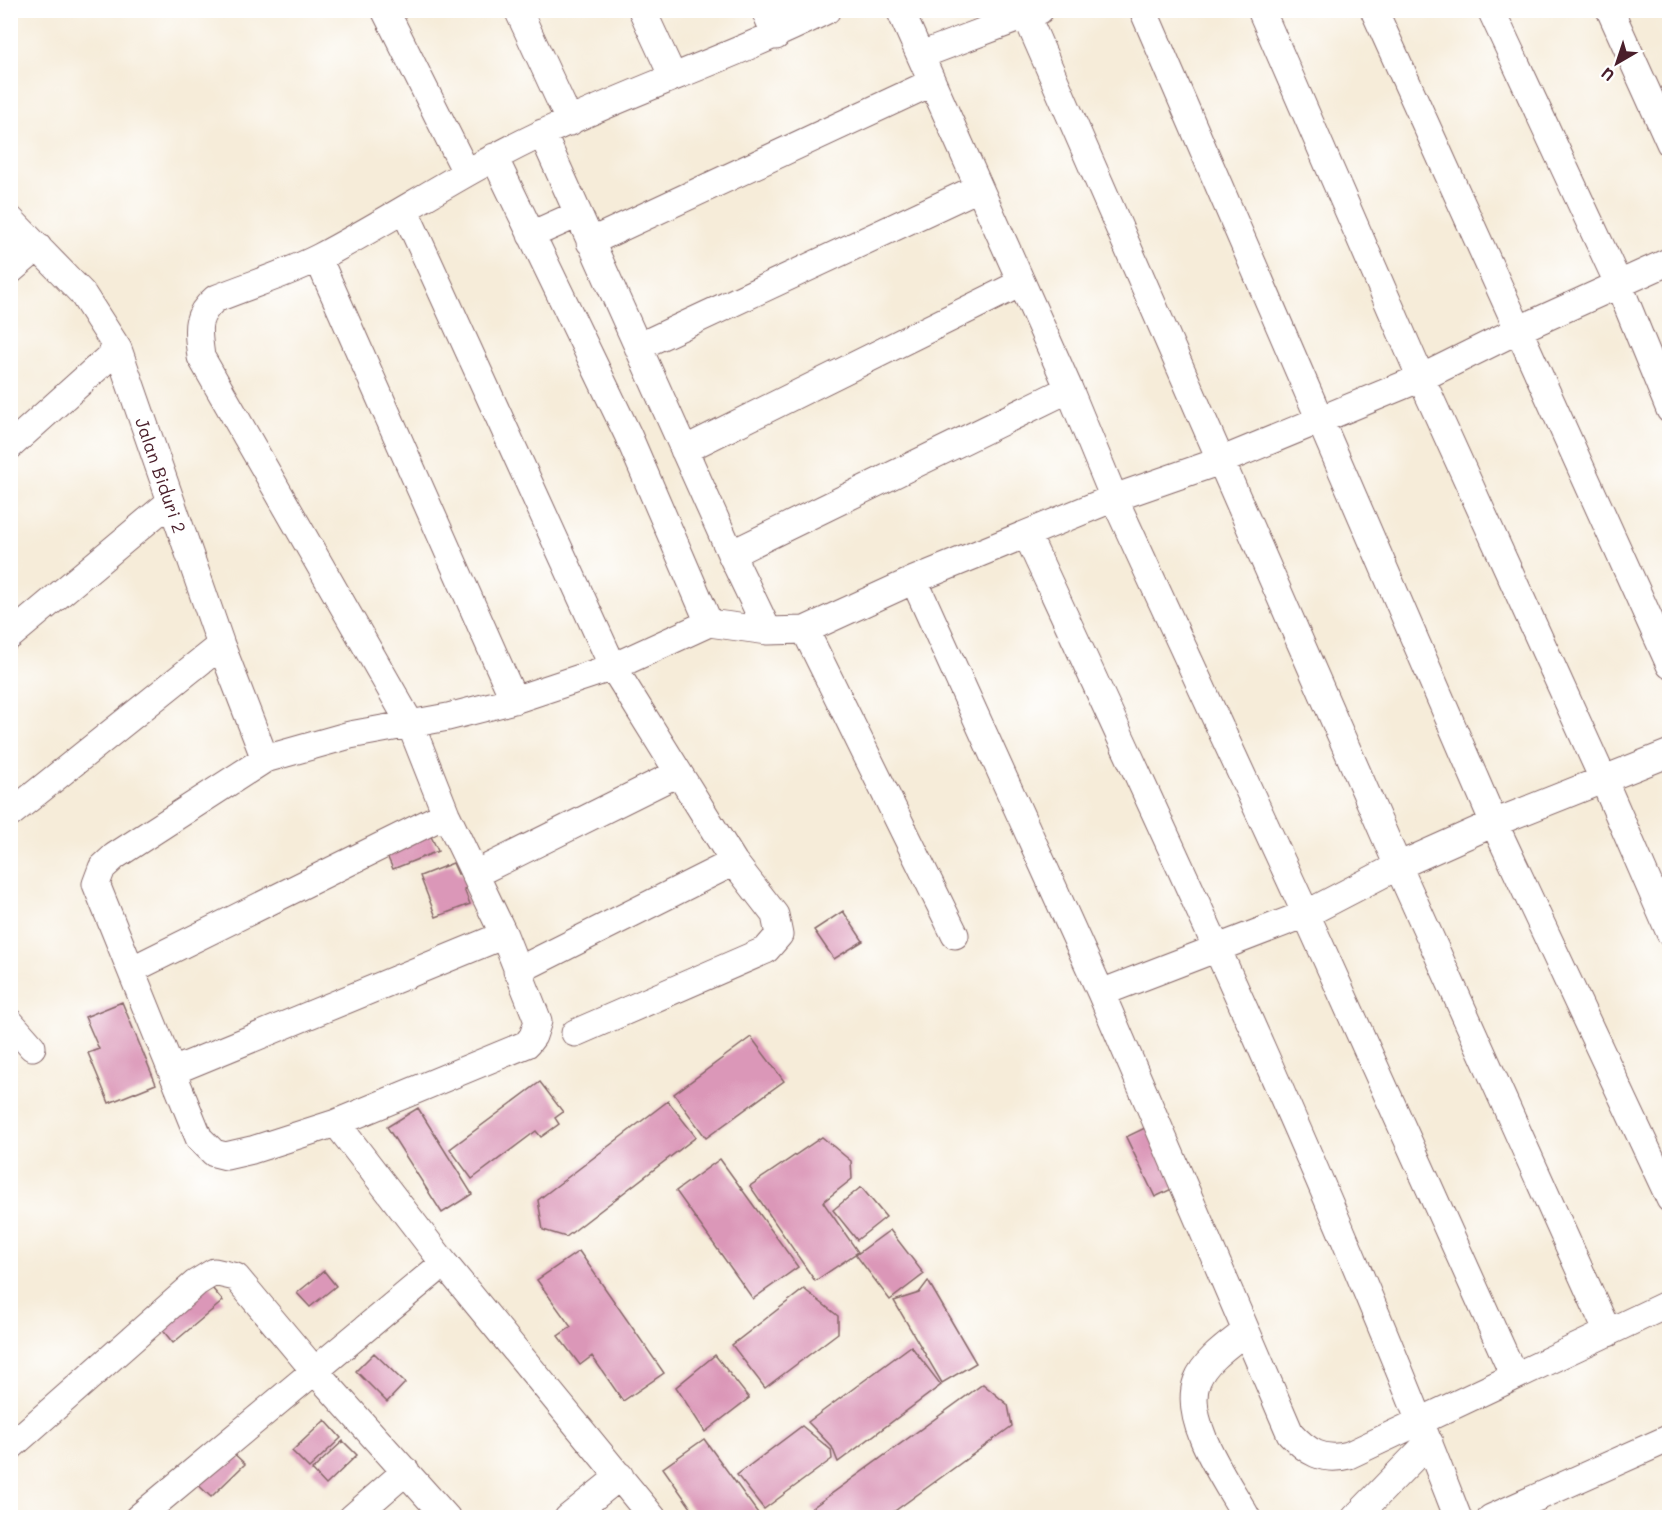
<svg xmlns="http://www.w3.org/2000/svg" width="1680" height="1528" font-family="Mali,sans-serif">
<style>
.building{fill:#db97b8}
.lines{fill:none;stroke-linecap:round;stroke-linejoin:round}
.street-casing{stroke:#866768;stroke-width:29}
.street{stroke:#fff;stroke-width:27}
.labels{text-anchor:middle;dominant-baseline:central;stroke-width:4.5;stroke-linejoin:round;paint-order:stroke}
.street-label{font-size:18px;fill:#4a1f2b;stroke:#fff}
</style>
<rect width="100%" height="100%" fill="#fff"/>
<filter id="ink" filterUnits="userSpaceOnUse"><feTurbulence type="fractalNoise" baseFrequency=".0167" numOctaves="2"/><feDisplacementMap in="SourceGraphic" scale="12" xChannelSelector="R" yChannelSelector="G"/><feConvolveMatrix kernelMatrix="1 2 1 2 8 2 1 2 1" color-interpolation-filters="sRGB"/></filter>
<filter id="wash" filterUnits="userSpaceOnUse"><feTurbulence type="fractalNoise" baseFrequency=".008" numOctaves="4" result="noise"/><feDisplacementMap in="SourceGraphic" scale="24" xChannelSelector="R" yChannelSelector="G"/><feGaussianBlur stdDeviation="1.35" result="paint"/><feColorMatrix in="noise" values="0 0 0 0 0 0 0 0 0 0 0 0 0 0 0 0 0 1.4 0 .05"/><feComposite in="paint" operator="in"/></filter>
<g filter="url(#wash)">
<rect width="100%" height="100%" fill="#f6ecd9"/>
<g id="blocks">
<path class="building" d="M428 830 438 851 393 869 384 849Z
M453 863 458 874 462 873 468 888 464 889 470 904 436 917 420 876Z
M843 911 863 941 834 959 814 930Z
M122 1002 156 1084 109 1103 88 1053 99 1049 85 1017Z
M751 1037 784 1081 706 1138 674 1094Z
M540 1082 563 1112 555 1118 559 1124 541 1137 536 1131 472 1179 450 1149Z
M668 1101 696 1137 566 1237 543 1230 538 1200Z
M418 1108 472 1194 442 1213 387 1127Z
M1147 1127 1176 1187 1155 1197 1126 1137Z
M822 1137 851 1161 852 1179 823 1202 858 1252 815 1281 750 1186Z
M720 1159 798 1267 753 1299 676 1191Z
M861 1187 886 1217 857 1240 833 1210Z
M890 1230 924 1274 890 1300 856 1255Z
M579 1251 664 1373 623 1401 592 1356 580 1365 558 1336 571 1327 537 1280Z
M324 1271 336 1286 310 1307 297 1293Z
M206 1281 223 1301 173 1343 157 1323Z
M928 1281 976 1363 942 1383 894 1301 919 1293Z
M804 1289 838 1316V1333L765 1388 732 1345Z
M911 1346 941 1385 838 1462 832 1447 808 1422Z
M374 1353 405 1383 387 1402 356 1371Z
M715 1355 749 1398 705 1432 676 1387Z
M983 1384 1008 1405 1012 1426 885 1518H819L812 1508Z
M325 1420 341 1438 309 1468 292 1451Z
M802 1426 831 1450 832 1459 764 1509 737 1475Z
M704 1439 760 1516 758 1518H698L663 1468Z
M343 1441 357 1455 326 1485 312 1470Z
M228 1448 245 1464 211 1497 194 1481Z"/>
</g>
</g>
<g filter="url(#ink)">
<use href="#blocks" fill-opacity="0" stroke="#866768" stroke-width="1.5"/>
<g class="lines">
<g class="street-casing">
<path id="street" d="M385 10 466 172
M518 10 570 122
M642 10 673 77
M765 10 776 36
M827 10C733 57 633 90 539 135 463 171 394 218 320 257 287 274 249 285 215 299 193 318 198 331 201 357L410 723 446 814 504 935 538 1021 533 1036 527 1044 336 1123 252 1150 226 1156 214 1153 199 1138 96 884 102 868 115 856 265 759 350 735 448 717 514 700 613 667 709 623 768 631 805 630 914 580 1114 498 1223 460 1421 378 1518 330 1670 261
M900 10 1069 389 1114 498 1306 914 1514 1376
M1143 10 1494 823 1670 1199
M1261 10 1421 378 1604 781 1670 933
M1374 10 1670 665
M1491 10 1618 283 1670 410
M1610 10 1670 143
M1027 17 1398 866 1608 1333
M921 55 1040 10
M542 133 731 554 768 631
M494 157 628 435 709 623
M405 211 613 667 734 862 775 915 779 935 766 950 575 1033
M10 219 82 293 118 349 221 645 265 759
M531 235 578 214
M590 242 931 83
M318 258 514 700
M10 271 38 247
M638 347 978 188
M10 446 118 349
M684 450 1021 283
M1027 535C1177 859 1329 1184 1458 1518
M731 554 1069 389
M914 580 1101 993 1290 1433C1307 1452 1323 1462 1349 1455L1670 1303
M805 630 955 935
M10 636 170 502
M10 814 221 645
M475 874 678 773
M131 970 446 814
M517 971 734 862
M1101 993 1306 914 1398 866 1494 823 1670 753
M10 1022 32 1047
M173 1071 504 935
M336 1123 444 1263 653 1518
M1246 1331C1230 1344 1205 1360 1197 1381 1182 1422 1228 1483 1247 1518
M10 1447 196 1283 214 1272 236 1277 314 1370 447 1518
M138 1518 444 1263
M352 1518 406 1471
M568 1518 620 1476
M1355 1518 1429 1442
M1491 1518 1670 1438"/>
</g>
<use href="#street" class="street"/>
</g>
</g>
<g class="labels">
<g class="street-label">
<text transform="translate(161 475) rotate(71)">Jalan Biduri 2</text>
</g>
</g>
<rect width="1680" height="1528" fill="none" stroke="#fff" stroke-width="36"/>
<g transform="translate(1617 63) rotate(219)" stroke="#ffffff" stroke-width="4.5" paint-order="stroke">
<path d="M0-4.5L10 22L0 15L-10 22Z" fill="#4a1f2b"/>
<text y="-9" font-size="16" font-weight="bold" text-anchor="middle" fill="#4a1f2b">U</text>
</g>
</svg>
